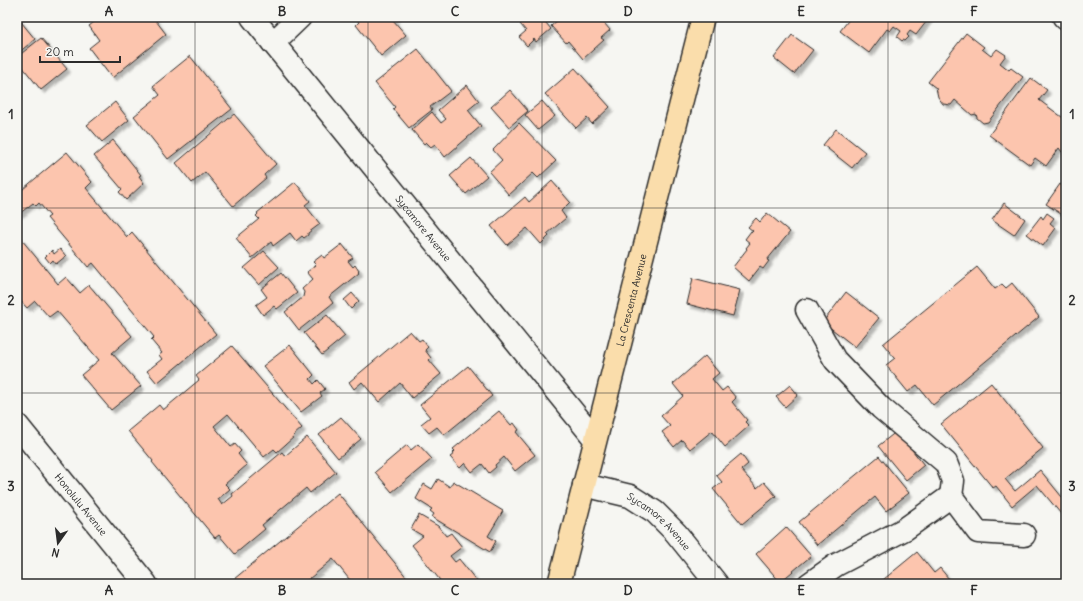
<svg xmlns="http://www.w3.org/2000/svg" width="1083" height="601" font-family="Delius,sans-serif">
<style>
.building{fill:#fcc5ae;stroke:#2b2b2b;filter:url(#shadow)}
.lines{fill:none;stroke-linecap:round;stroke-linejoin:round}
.minor-casing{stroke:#2b2b2b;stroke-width:25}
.major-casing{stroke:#2b2b2b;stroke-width:25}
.minor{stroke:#f6f6f2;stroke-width:22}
.major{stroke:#faddab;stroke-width:22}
.grid{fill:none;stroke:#2b2b2b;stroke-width:1;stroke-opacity:0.55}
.labels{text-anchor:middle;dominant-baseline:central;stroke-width:4;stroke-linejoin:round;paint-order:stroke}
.street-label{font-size:10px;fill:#2b2b2b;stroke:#f6f6f2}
.neatline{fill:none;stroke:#2b2b2b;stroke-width:1.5}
.grid-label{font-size:13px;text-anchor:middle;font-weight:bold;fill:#2b2b2b}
</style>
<defs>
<filter id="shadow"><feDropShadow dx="3.5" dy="3.5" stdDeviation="1" flood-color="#0004"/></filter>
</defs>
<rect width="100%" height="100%" fill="#f6f6f2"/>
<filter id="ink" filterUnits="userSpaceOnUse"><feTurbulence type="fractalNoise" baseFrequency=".025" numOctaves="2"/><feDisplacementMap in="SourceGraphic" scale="8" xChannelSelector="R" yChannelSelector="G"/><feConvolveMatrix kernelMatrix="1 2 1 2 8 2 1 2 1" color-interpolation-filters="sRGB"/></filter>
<g filter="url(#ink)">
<path class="building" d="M17 17 35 39 17 54Z
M93 17H153L166 34 112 78 89 48 99 40 89 26 94 22 92 18Z
M355 17H397L393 20 406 35 381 56 356 25 359 22Z
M527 17H541L551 29 536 42 534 39 527 46 519 37 526 31 520 24Z
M557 17H599L610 30 601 38 604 40 583 59 568 41 566 43 551 26 559 19Z
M851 17H930L916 35 910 31 907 35 909 37 905 41 903 40 902 41 897 37 901 31 894 26 890 31 887 29 869 53 840 31Z
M966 33 984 47 982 49 991 56 997 49 1006 55 1000 63 1009 70 1011 68 1023 77 988 122 983 123 977 118 976 114 972 115 955 100 951 105 943 104 938 97 936 88 928 82Z
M792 35 813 50 794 74 774 58Z
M41 38 67 69 41 90 17 60V57Z
M418 49 451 91 430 107 432 110 409 128 393 109 395 107 375 83Z
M190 56 232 109 168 159 134 116 160 95 153 86Z
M575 68 610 107 592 124 587 118 576 128 545 94Z
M1031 78 1047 90 1039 100 1066 120V147L1062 152 1059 148 1046 166 1035 158 1030 165 989 135Z
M467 85 479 101 468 110 481 126 445 157 435 144 431 147 426 142 424 144 412 130 432 112 441 123 446 119 438 110Z
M510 90 528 111 509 127 491 107Z
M542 101 555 116 538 130 525 115Z
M115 102 129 120 102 142 87 125Z
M234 114 276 164 264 175 266 178 233 206 205 172 192 183 176 163Z
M519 123 556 161 538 178 533 173 509 195 489 172 502 160 493 150Z
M836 129 865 152 852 168 823 145Z
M113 140 141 175 139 176 144 183 126 200 119 192 122 189 94 156Z
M67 152 92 182 86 188 127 237 132 232 216 334 157 383 147 371 162 359 159 355 162 353 151 340 154 337 93 263 88 267 47 218 50 216 39 203 36 206 33 203 19 214 17 211V194Z
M471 158 487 176 466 194 450 176Z
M1066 179V213L1064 216 1046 204 1060 184 1062 185Z
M552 181 570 202 561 211 566 218 547 234 549 236 541 244 527 228 507 245 491 226 525 197 529 202Z
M295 182 310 201 305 205 320 224 308 233V235L304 238 302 236 296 241 290 233 273 246 271 242 252 258 236 238 259 219 256 216 258 214 257 213Z
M1004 203 1025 219 1014 235 992 220Z
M767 213 790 232 767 260 769 261 763 269 760 267 749 281 733 267 747 249 746 248 750 243 745 239 751 231 752 232 753 231 748 227 756 218 760 222Z
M1047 213 1054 218 1050 223 1056 228 1043 246 1027 234 1041 216 1043 219Z
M17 234 58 284 66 277 80 293 89 285 132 336 112 353 141 386 111 410 81 375 99 360 57 311 49 317 35 301 27 308 17 297Z
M342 244 353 258 348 261 353 267 355 265 359 271 358 272 359 273 329 297 333 303 299 330 285 312 303 297 304 292 302 289 313 279 307 272 316 265 313 262 322 255 324 258Z
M60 249 66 256 56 264 53 260 50 263 45 257 52 250 54 254Z
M264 251 279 267 259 285 244 268Z
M977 267 995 289 1002 284 1006 288 1012 283 1039 317 933 405 917 385 908 392 886 365 895 358 883 344Z
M281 273 297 293 277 309 274 306 263 315 256 305 267 297 261 289Z
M693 278 740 290 733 316 687 304Z
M846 292 879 318 855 347 823 322Z
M352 293 359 301 351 309 344 300Z
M327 315 345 336 322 355 304 333Z
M410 331 419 341 422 339 428 347 425 350 431 358 429 360 441 374 412 398 400 383 379 402 362 382 354 389 349 382Z
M290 345 314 375 310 379 314 384 318 380 325 389 320 393 322 396 301 412 263 366Z
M232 346 302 428 293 436 294 437 277 452 274 449 264 457 228 414 214 426 231 447 235 444 241 451 238 454 247 465 225 484 230 489 218 499 222 505 233 496 232 494 282 452 285 456 307 437 336 472 310 493 306 488 262 525 265 529 235 554 219 535 215 538 152 462 153 461 128 431 159 405 163 410 199 380 196 376Z
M705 356 719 373 712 379 722 391 727 387 736 398 732 402 747 420 745 422 749 426 725 447 712 431 690 449 682 440 674 447 662 432 670 426 661 416 683 396 673 384Z
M468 366 492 396 444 435 437 427 429 433 421 424 430 417 420 405Z
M991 383 1043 448 1005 479 1015 491 1040 470 1066 502V520L1037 485 1012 506 996 486 993 488 941 424Z
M790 385 798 395 785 407 776 397Z
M499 411 511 425 514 423 519 430 516 432 535 455 515 471 504 457 495 465 496 467 489 473 482 464 472 472 465 463 460 468 450 457 454 454 453 453 455 451 453 449Z
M341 417 361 439 338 458 319 435Z
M897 431 924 465 906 480 878 446Z
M418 444 432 459 392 492 375 472 407 445 411 450Z
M741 454 748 464 741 470 757 488 764 482 776 496 742 524 713 489 722 482 716 475Z
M879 456 909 493 886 511 875 497 817 545 799 522Z
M438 479 450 487 453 481 503 511 488 536 496 541 490 552 432 517 434 514 430 511 432 509 416 499 424 484 432 489Z
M338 493 412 584H353L333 559 303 584H228Z
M419 515 438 526 446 536 451 533 462 547 450 556 455 562 459 559 479 584H443L412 545 423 536 411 529Z
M786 527 811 556 780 582 756 554Z
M917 552 934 573 940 568 953 584H878Z"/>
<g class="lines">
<g class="minor-casing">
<g id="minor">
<path id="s1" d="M252 17 595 439"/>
<path d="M1064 17 1066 19"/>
<path d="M273 43 300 17"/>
<path d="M807 310 835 360 881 408 946 463 953 481 951 496"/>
<path id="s2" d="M17 425 146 584"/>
<path id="s3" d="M584 485 630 496 655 512 676 533 717 584"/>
<path d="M809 584 836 565 905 529 951 496 978 532 1024 535"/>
</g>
</g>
<g class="major-casing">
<g id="major">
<path id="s4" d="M559 584 703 17"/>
</g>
</g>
<use href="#minor" class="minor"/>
<use href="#major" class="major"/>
</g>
</g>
<path class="grid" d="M195 17V584M368 17V584M542 17V584M715 17V584M888 17V584M17 208H1066M17 393H1066"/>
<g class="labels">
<g class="street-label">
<text stroke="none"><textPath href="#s1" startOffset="272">Sycamore Avenue</textPath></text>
<text stroke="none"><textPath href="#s4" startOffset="293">La Crescenta Avenue</textPath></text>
<text stroke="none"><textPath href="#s2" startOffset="102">Honolulu Avenue</textPath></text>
<text stroke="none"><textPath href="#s3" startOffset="86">Sycamore Avenue</textPath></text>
</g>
</g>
<rect width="1083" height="601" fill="none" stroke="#f6f6f2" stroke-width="44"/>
<g transform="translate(58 543) rotate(194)" stroke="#f6f6f2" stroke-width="3" paint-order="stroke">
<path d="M0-3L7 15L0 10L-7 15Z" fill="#2b2b2b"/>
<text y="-6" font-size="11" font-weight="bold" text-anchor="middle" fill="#2b2b2b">N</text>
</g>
<path d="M40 56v6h80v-6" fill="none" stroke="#2b2b2b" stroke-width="2"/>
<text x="46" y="56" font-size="12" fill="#2b2b2b" stroke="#f6f6f2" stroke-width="3" paint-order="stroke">20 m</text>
<rect x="22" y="22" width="1039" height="557" class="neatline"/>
<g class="grid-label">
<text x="109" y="16">A</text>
<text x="282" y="16">B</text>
<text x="455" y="16">C</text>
<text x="628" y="16">D</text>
<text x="801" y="16">E</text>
<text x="974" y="16">F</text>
<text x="11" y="119">1</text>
<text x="1072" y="119">1</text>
<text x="11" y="305">2</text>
<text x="1072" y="305">2</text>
<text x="11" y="491">3</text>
<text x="1072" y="491">3</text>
<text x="109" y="595">A</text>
<text x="282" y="595">B</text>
<text x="455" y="595">C</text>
<text x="628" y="595">D</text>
<text x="801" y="595">E</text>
<text x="974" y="595">F</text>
</g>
</svg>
